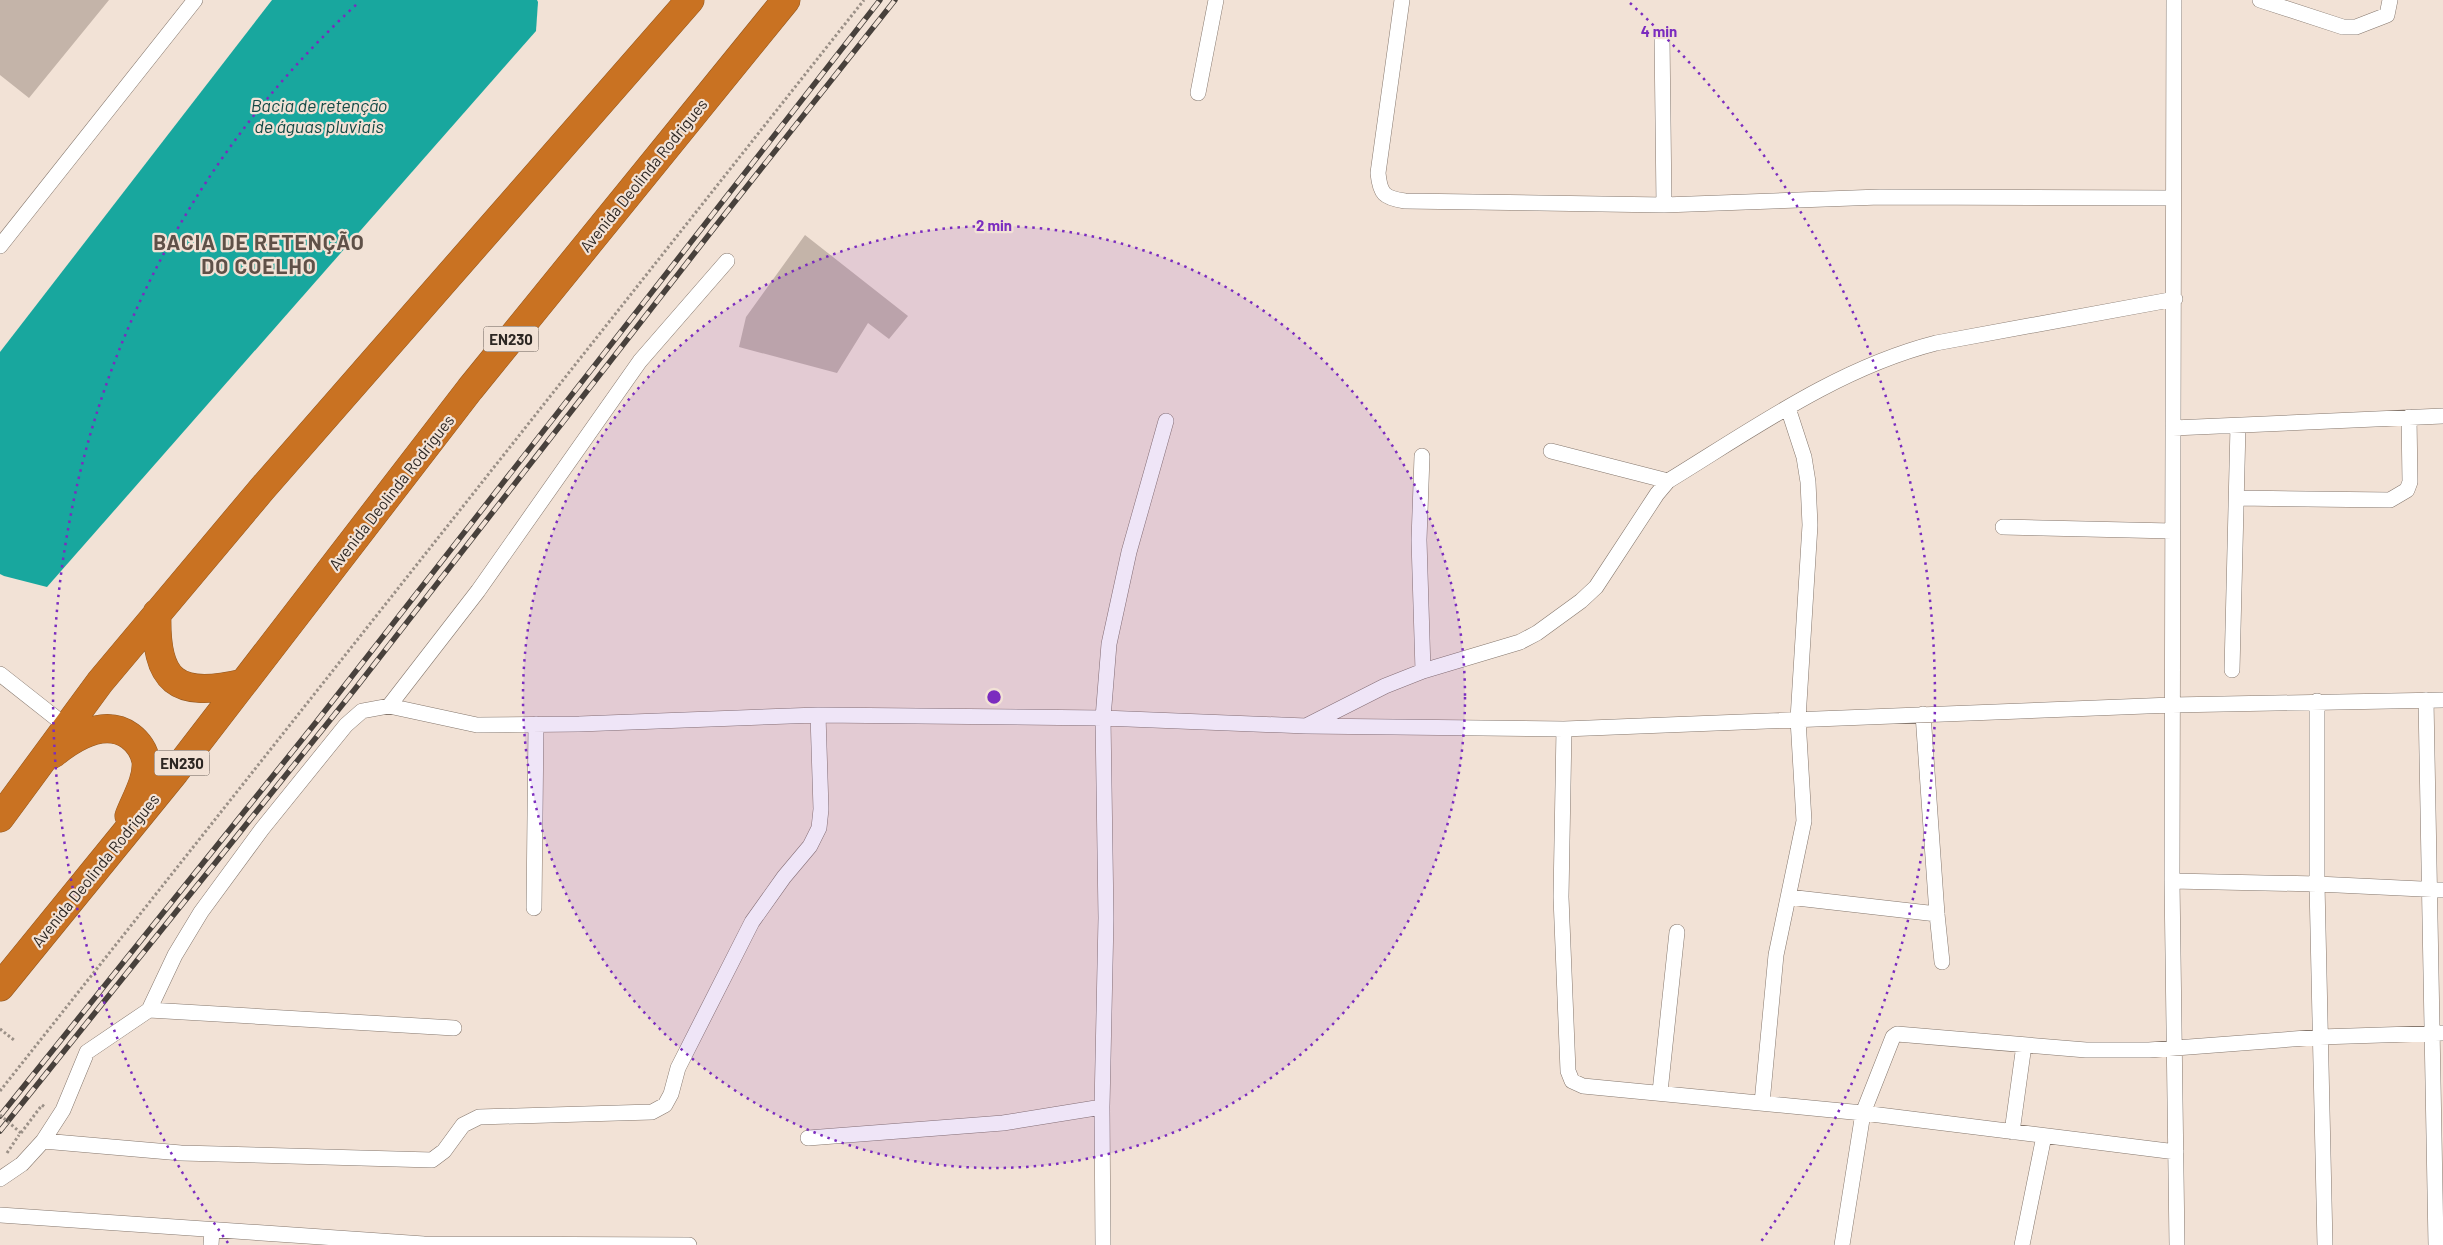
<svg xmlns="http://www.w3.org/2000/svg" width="2443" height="1245" font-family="Barlow,sans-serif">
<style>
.water{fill:#18a79e}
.building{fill:#c4b4a9}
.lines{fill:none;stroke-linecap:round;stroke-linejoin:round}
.street-casing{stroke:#85776d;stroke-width:16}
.highway-casing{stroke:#925822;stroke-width:29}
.path{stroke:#9b9087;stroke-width:3;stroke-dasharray:2.5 2.5;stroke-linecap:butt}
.street{stroke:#fff;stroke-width:15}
.highway{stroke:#c97222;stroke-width:28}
.rail-casing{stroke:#48413c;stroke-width:5.5}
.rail{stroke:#f2e2d6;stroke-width:4;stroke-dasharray:11;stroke-linecap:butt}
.path-bridge{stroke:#9b9087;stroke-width:3;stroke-dasharray:2.5 2.5;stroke-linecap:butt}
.ring{fill:none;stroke:#7b2cbf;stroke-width:2.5;stroke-dasharray:2.5 5}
.labels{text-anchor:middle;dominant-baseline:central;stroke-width:4.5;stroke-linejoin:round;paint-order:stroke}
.shield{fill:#f2e2d6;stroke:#685f59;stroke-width:1}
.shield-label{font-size:15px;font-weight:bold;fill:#2d2723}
.street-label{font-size:16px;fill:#2d2723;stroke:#f2e2d6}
.water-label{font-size:18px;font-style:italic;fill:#124945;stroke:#f2e2d6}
.district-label{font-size:21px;font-weight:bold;letter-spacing:1px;fill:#5f5148;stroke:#f2e2d6}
.centre{fill:#7b2cbf;stroke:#f2e2d6;stroke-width:2.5}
.ring-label{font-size:15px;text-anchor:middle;font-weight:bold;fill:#7b2cbf;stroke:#f2e2d6;stroke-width:4.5;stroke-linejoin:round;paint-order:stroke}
</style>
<rect width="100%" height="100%" fill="#f2e2d6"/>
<path class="water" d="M272 0H537L538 2 536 31 47 587 4 576 0 574V352Z"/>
<path class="building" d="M0 0H109L29 98 0 75Z
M805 235 908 316 889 339 868 323 837 373 739 347 746 317Z"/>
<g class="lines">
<g class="street-casing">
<path id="street" d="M1402 0 1378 173C1380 194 1384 198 1405 201L1664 205 1880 197 2173 198
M2174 0 2172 881 2177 1245
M2260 0 2343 27H2356L2387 15 2390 0
M1662 36 1664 205
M1198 93 1216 0
M0 246 195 0
M2173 428 2443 416
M1551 451 1668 481
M1422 456 1419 540 1423 671
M2238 498 2390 500 2407 490 2410 482 2409 417
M2003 527 2172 531
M2232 670 2238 426
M0 674 66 726
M2426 700 2436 1245
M2317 701V884L2325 1245
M389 706 478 591 640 361 727 261
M1923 714 1937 914 1942 962
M1308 725 1385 686 1423 671 1520 642 1537 633 1581 601 1596 587 1657 494 1668 481C1753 429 1838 368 1936 343L2175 299
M1564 729 1561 897 1568 1071 1572 1081 1583 1086 1863 1113 2176 1152
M2172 881 2317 884 2443 890
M1788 897 1937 914
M534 908 536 724
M149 1010 454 1028
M1660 1092 1677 932
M1762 1103 1776 955 1804 821 1798 719 1810 525 1808 482 1804 457 1788 408
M2012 1132 2024 1045
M808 1138 1003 1123 1102 1107
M43 1141 181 1153 432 1160 444 1151 463 1125 479 1117 652 1112 665 1105 671 1094 678 1068 752 922 784 877 810 846 819 828 821 809 818 715
M0 1179 22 1164 43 1141 63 1110 87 1052 149 1010 175 955 201 912 262 829 346 725 362 711 389 706 477 725 579 724 818 715 1103 718 1306 726 1564 729 2172 705 2443 700
M0 1215 424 1244 689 1245
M211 1245 212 1230
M1103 1245 1102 1107 1106 918 1103 718 1109 644 1129 552 1166 421
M1842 1245 1863 1113 1893 1037 1897 1034 2086 1050H2149L2320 1037 2443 1033
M2022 1245 2044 1136"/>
</g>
<g class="highway-casing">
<path id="highway" d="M157 613C155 682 176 699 243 683
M53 754C74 737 105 718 130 736 138 742 144 751 146 761 148 779 135 800 129 816
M0 818 100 682 262 489 690 0
M0 987 175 772 470 389 786 0"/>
</g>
<path class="path" d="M0 1029 14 1040
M0 1091 864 0
M21 1133 42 1105 46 1108
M7 1153 19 1135"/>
<use href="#street" class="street"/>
<use href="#highway" class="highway"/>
<g class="rail-casing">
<path id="rail" d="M0 1116 317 721 880 0
M0 1131 355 689 718 223 895 0"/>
</g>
<use href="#rail" class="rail"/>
<path class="path-bridge" d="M0 1115 21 1133"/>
</g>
<circle cx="994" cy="697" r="471" fill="#7b2cbf" fill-opacity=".12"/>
<g class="ring">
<circle cx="994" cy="697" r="471"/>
<path d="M228 1243A941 941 0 0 1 358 3M1630 3A941 941 0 0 1 1760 1243"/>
</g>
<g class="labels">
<g class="shield">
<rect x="483.5" y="326.5" width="55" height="25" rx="4"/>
<rect x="154.5" y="750.5" width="55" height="25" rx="4"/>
</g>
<g class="shield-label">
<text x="511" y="339">EN230</text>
<text x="182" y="763">EN230</text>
</g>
<g class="street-label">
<text transform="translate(643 175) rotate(-51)">Avenida Deolinda Rodrigues</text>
<text transform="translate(391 492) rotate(-52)">Avenida Deolinda Rodrigues</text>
<text transform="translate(95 870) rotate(-51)">Avenida Deolinda Rodrigues</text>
</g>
<g class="water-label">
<text x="319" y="105">Bacia de retenção<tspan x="319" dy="21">de águas pluviais</tspan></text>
</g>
<g class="district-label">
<text x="259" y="241">BACIA DE RETENÇÃO<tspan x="259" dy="24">DO COELHO</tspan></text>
</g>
</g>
<circle cx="994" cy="697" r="8" class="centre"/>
<g class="ring-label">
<text x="1659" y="37">4 min</text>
<text x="994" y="231">2 min</text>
</g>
</svg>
